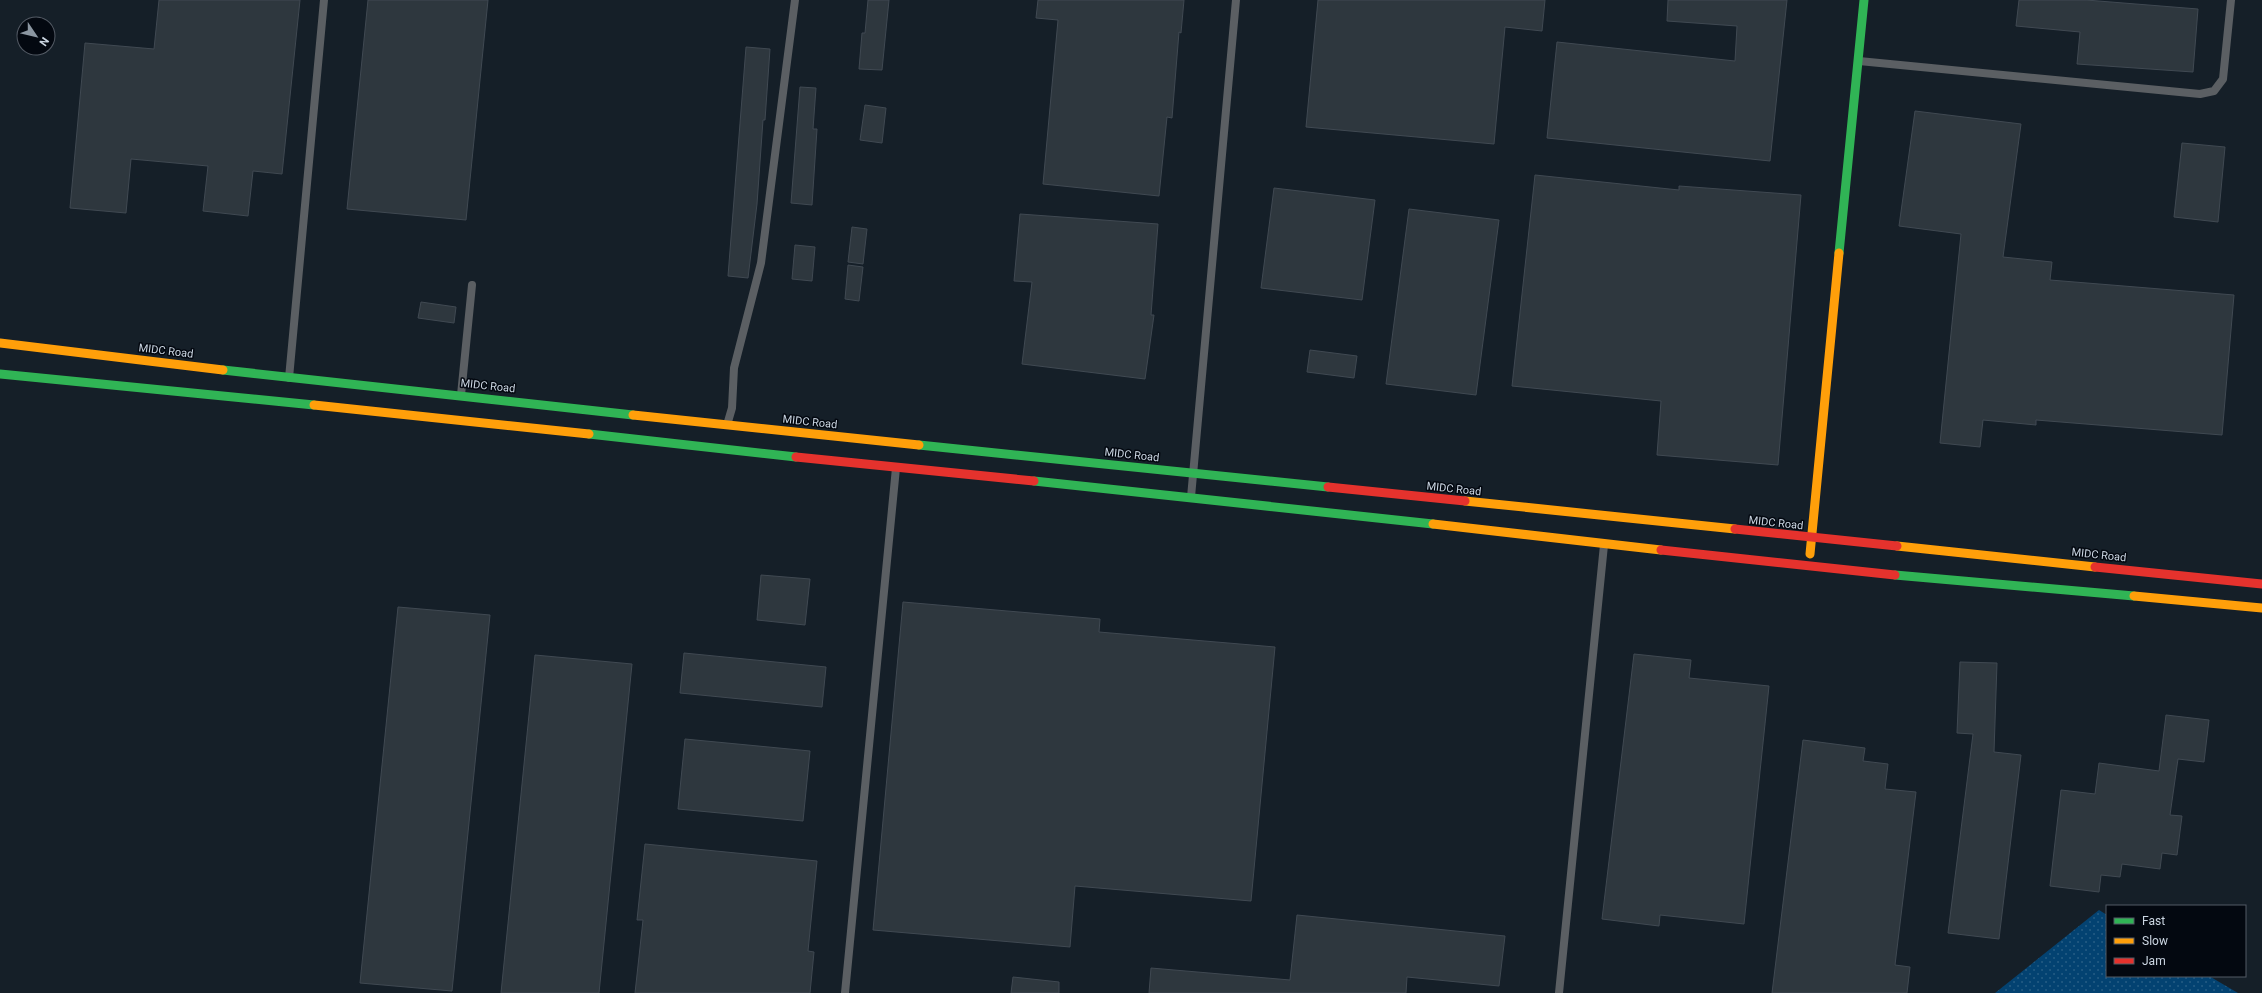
<svg xmlns="http://www.w3.org/2000/svg" width="2262" height="993" font-family="Roboto,sans-serif">
<style>
.park{fill:url(#park-dots)}
.building{fill:#2e373e;stroke:#404952}
.lines{fill:none;stroke-linecap:round;stroke-linejoin:round}
.lane{stroke:#5b5f63;stroke-width:8}
.fast{stroke:#30b455;stroke-width:9}
.slow{stroke:#ff9f0a;stroke-width:9}
.jam{stroke:#e5322d;stroke-width:9}
.labels{text-anchor:middle;dominant-baseline:central;stroke-width:3;stroke-linejoin:round;paint-order:stroke}
.street-label{font-size:11px;fill:#cbd6e2;stroke:#030810}
</style>
<defs>
<pattern id="park-dots" width="8" height="8" patternUnits="userSpaceOnUse"><rect width="8" height="8" fill="#034271"/><path d="M2 2h.1M6 6h.1" fill="none" stroke="#265d85" stroke-width="1.8" stroke-linecap="round"/></pattern>
</defs>
<rect width="100%" height="100%" fill="#151f28"/>
<path class="park" d="M2099 910 2107 915V976H2209L2238 993H1995Z"/>
<path class="building" d="M159 0H300L282 174 253 171 248 216 203 211 208 166 131 159 126 213 70 208 85 43 154 49Z
M368 0H488L466 220 347 209Z
M868 0H889L882 70 859 69 862 33H865Z
M1038 0H1184L1181 33 1179 32 1172 118 1167 117 1159 196 1043 184 1058 20 1036 18Z
M1318 0H1545L1542 31 1505 27 1494 144 1306 127Z
M1668 0H1787L1770 161 1547 138 1557 42 1735 61 1737 26 1667 21Z
M2019 0H2086L2198 9 2193 72 2077 64 2080 32 2016 26Z
M746 47 770 49 765 120H763L757 204 748 278 728 276Z
M800 87 816 88 813 129H817L812 205 791 203Z
M865 105 886 108 882 143 860 140Z
M1915 111 2021 124 2003 257 2052 262 2050 280 2234 295 2222 435 2036 420V425L1983 420 1980 447 1940 443 1961 234 1899 226Z
M2182 143 2225 147 2218 222 2174 217Z
M1535 175 1679 190V186L1801 195 1778 465 1657 455 1661 401 1512 386Z
M1274 188 1375 200 1362 300 1261 288Z
M1409 209 1499 220 1476 395 1386 384Z
M1020 214 1158 224 1151 315H1154L1145 379 1022 364 1032 282 1014 281Z
M852 227 867 229 863 264 848 262Z
M795 245 815 247 812 281 792 279Z
M848 265 863 267 859 301 845 299Z
M421 302 456 307 454 323 418 318Z
M1310 350 1357 356 1354 378 1307 372Z
M761 575 810 579 805 625 757 620Z
M903 602 1100 619 1099 632 1275 647 1251 901 1075 886 1070 947 873 930Z
M398 607 490 615 452 991 360 983Z
M684 653 826 667 822 707 680 693Z
M1634 654 1691 660 1689 678 1769 686 1744 924 1660 915 1659 926 1602 919Z
M535 655 632 664 599 993H501Z
M1960 662 1997 663 1994 752 2021 755 1999 939 1948 933 1973 734 1957 733Z
M2166 715 2209 720 2204 762 2178 759 2170 815 2182 816 2177 855 2162 853 2160 869 2122 864 2120 877 2101 875 2099 892 2050 886 2061 790 2095 794 2099 763 2159 771Z
M685 739 810 751 803 821 678 809Z
M1803 740 1865 748 1863 761 1888 764 1885 789 1916 792 1895 965 1910 967 1907 993H1772Z
M645 844 817 861 808 951 814 952 810 993H635L643 920H637Z
M1297 915 1505 936 1499 986 1407 977 1406 993H1149L1151 968 1290 980Z
M1013 977 1059 982V993H1011Z"/>
<g class="lines">
<path class="lane" d="M1859 61 2200 94 2214 91 2223 79 2231 0
M289 378 324 0
M461 395 472 285
M727 425 732 408 734 368 761 263 795 0
M1191 497 1236 0
M845 993 896 468
M1559 993 1604 545"/>
<path class="fast" d="M1839 253 1864 0
M223 370 633 415
M0 374 314 405
M589 434 796 457
M919 445 1328 487
M1034 481 1433 524
M1895 575 2134 596"/>
<path class="slow" d="M0 343 223 370
M314 405 589 434
M633 415 919 445
M1465 501 1735 529
M1433 524 1661 550
M1897 546 2095 567
M1810 554 1839 253
M2134 596 2262 608"/>
<path class="jam" d="M796 457 1034 481
M1328 487 1465 501
M1735 529 1897 546
M1661 550 1895 575
M2095 567 2262 584"/>
</g>
<g class="labels">
<g class="street-label">
<text transform="translate(166 351) rotate(7)">MIDC Road</text>
<text transform="translate(488 386) rotate(6)">MIDC Road</text>
<text transform="translate(810 422) rotate(6)">MIDC Road</text>
<text transform="translate(1132 455) rotate(6)">MIDC Road</text>
<text transform="translate(1454 489) rotate(6)">MIDC Road</text>
<text transform="translate(1776 523) rotate(6)">MIDC Road</text>
<text transform="translate(2099 555) rotate(6)">MIDC Road</text>
</g>
</g>
<rect x="2106" y="905" width="140" height="72" fill="#030810" stroke="#535a64"/>
<rect x="2114" y="918" width="20" height="6" fill="#30b455" stroke="#535a64"/>
<text x="2142" y="925" font-size="12" fill="#cbd6e2">Fast</text>
<rect x="2114" y="938" width="20" height="6" fill="#ff9f0a" stroke="#535a64"/>
<text x="2142" y="945" font-size="12" fill="#cbd6e2">Slow</text>
<rect x="2114" y="958" width="20" height="6" fill="#e5322d" stroke="#535a64"/>
<text x="2142" y="965" font-size="12" fill="#cbd6e2">Jam</text>
<g transform="translate(36 36) rotate(125)"><circle r="19" fill="#030810" stroke="#535a64"/>
<path d="M0-3L7 15L0 10L-7 15Z" fill="#8b96a1"/>
<text y="-6" font-size="11" font-weight="bold" text-anchor="middle" fill="#cbd6e2">N</text>
</g>
</svg>
